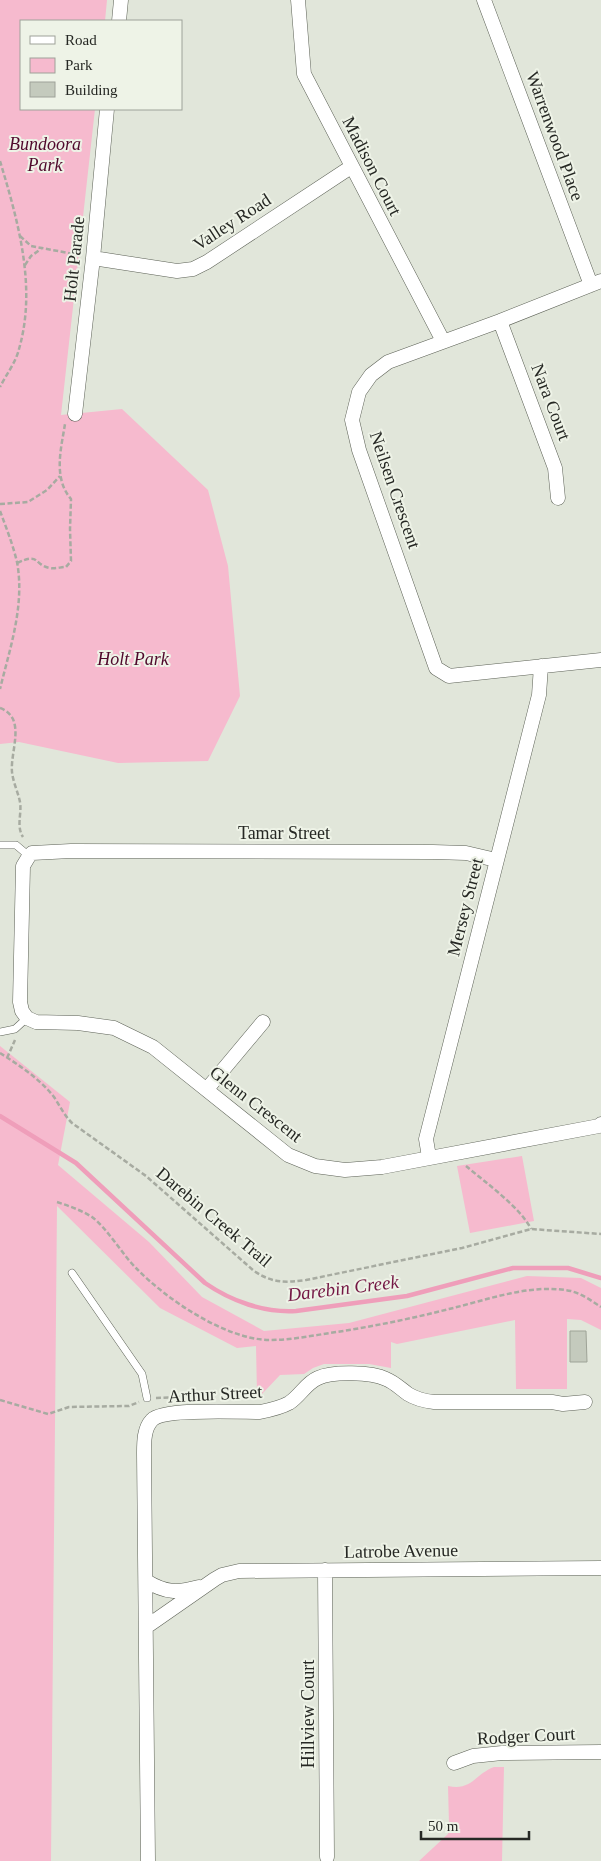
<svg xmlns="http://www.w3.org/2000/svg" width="601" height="1861" font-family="Georgia,serif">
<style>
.green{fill:#f6bace}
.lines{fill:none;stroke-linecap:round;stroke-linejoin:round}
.stream{stroke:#ef9eba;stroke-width:4.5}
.building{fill:#c4cabd;stroke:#9ea397}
.service-casing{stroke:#5c6156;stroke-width:8}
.minor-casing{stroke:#5c6156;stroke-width:15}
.path{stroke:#a7aba1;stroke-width:2.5;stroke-dasharray:5 2.5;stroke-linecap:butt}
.service{stroke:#fff;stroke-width:7}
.minor{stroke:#fff;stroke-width:14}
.labels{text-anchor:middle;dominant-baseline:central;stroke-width:4;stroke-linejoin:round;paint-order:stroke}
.street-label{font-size:18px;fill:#262824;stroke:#eef3e7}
.park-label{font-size:18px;font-style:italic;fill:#50092c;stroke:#eef3e7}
.water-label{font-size:19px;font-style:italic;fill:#741744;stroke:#eef3e7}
</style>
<rect width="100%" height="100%" fill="#e1e6da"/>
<path class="green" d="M0 0H107L105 21H21V109H95L61 415 122 409 208 490 228 566 240 696 208 761 118 763 19 742 0 744Z
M0 1046 70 1102 58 1165 149 1242 202 1297 264 1331 349 1323 527 1276 581 1278 601 1288V1330L581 1320 567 1319V1389H516L515 1320 397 1344 391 1342V1368L369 1364H324L313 1368 304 1374 280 1375 262 1394H257L256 1346 237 1348 160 1308 57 1206 51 1861H0Z
M522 1156 534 1221 470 1233 457 1166Z
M494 1767H504L502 1861H419L448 1834 449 1824 448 1786C472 1791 475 1774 494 1767Z"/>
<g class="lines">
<path class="stream" d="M0 1116 76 1163 205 1283C231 1301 264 1313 296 1311L407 1296 513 1268H568L601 1278"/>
</g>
<path class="building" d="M570 1331H586L587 1362H570Z"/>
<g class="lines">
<g class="service-casing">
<path id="service" d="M0 845H16L29 856
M0 1032 15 1029 27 1018
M72 1273 142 1374 147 1398"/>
</g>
<g class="minor-casing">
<path id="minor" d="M298 0 304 74 443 341
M484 0 591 285
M119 21 121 0
M93 258 177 271 193 269 207 262 351 167
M601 281 500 321 388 362 371 375 359 392 352 420 359 450 436 668 449 676 601 660
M500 321 555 468 558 498
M75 414 93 258 107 109
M496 860 466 853 433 852 71 851 32 853 29 856 23 866 20 1002 22 1011 27 1018 36 1022 78 1023 114 1028 153 1047 288 1155 315 1166 345 1170 382 1167 599 1126 601 1124
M207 1089 263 1022
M429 1157 426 1139 539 695 541 666
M325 1570 327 1857
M146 1581C166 1593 177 1593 199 1587
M146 1627 215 1579 222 1575 239 1571 601 1568
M454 1763 473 1756 502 1753 601 1752
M148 1861 144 1453C144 1442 144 1428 152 1420 163 1408 240 1412 260 1412 270 1410 280 1408 289 1403 300 1396 306 1383 318 1378 332 1371 372 1372 386 1379 394 1382 401 1389 408 1394 416 1399 425 1401 434 1402H552L563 1404 585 1402"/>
</g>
<path class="path" d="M0 161C18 221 37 287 19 349 16 362 6 375 0 387
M20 236 31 246 79 255
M25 265 31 256 41 249
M0 504 28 502 47 490 60 476
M0 511C6 527 13 545 17 562 25 605 10 648 0 689
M17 563C41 552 33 565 50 568 55 569 61 567 66 567L71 561 70 529 71 499C53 478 61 449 65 424
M0 708C27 718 10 751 12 772 13 782 18 792 20 802 22 814 16 826 23 837
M0 1053C19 1065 40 1079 54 1097 60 1106 64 1115 72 1123L146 1176 254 1271C272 1283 285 1283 306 1280L462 1248 531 1229 601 1234
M7 1058 15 1040
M466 1166C485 1182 521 1208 531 1229
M57 1202C69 1206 81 1210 92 1217 107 1228 122 1254 136 1268 166 1299 226 1340 270 1340 290 1340 310 1336 330 1333 370 1327 410 1319 449 1309 487 1300 531 1283 571 1291 582 1294 592 1301 601 1307
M156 1398 180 1397
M0 1400 48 1414 69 1407 129 1406 139 1402"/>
<use href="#service" class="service"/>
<use href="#minor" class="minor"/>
</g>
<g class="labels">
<g class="street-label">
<text transform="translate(555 136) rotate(70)">Warrenwood Place</text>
<text transform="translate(372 166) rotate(63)">Madison Court</text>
<text transform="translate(232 222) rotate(-33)">Valley Road</text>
<text transform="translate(74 259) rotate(-84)">Holt Parade</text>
<text transform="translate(551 402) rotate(69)">Nara Court</text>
<text transform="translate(395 490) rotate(71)">Neilsen Crescent</text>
<text x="284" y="833">Tamar Street</text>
<text transform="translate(465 907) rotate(-76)">Mersey Street</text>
<text transform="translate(256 1104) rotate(38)">Glenn Crescent</text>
<text transform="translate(214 1217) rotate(40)">Darebin Creek Trail</text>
<text transform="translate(215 1394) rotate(-3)">Arthur Street</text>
<text transform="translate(401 1551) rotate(-1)">Latrobe Avenue</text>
<text transform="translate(308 1714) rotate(-90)">Hillview Court</text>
<text transform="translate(526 1736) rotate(-3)">Rodger Court</text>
</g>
<g class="park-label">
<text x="45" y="144">Bundoora<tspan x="45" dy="21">Park</tspan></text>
<text x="133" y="659">Holt Park</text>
</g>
<g class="water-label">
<text transform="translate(343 1288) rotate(-7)">Darebin Creek</text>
</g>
</g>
<rect x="20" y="20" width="162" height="90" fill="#eef3e7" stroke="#9ea299"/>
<rect x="30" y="36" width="25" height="8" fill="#ffffff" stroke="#9ea299"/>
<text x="65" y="45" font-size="15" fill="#262824">Road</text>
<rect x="30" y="58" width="25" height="15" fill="#f6bace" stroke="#9ea299"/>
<text x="65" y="70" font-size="15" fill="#262824">Park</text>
<rect x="30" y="82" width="25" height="15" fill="#c4cabd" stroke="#9ea299"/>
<text x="65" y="95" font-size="15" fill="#262824">Building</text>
<path d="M421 1831v8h108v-8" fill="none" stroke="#262824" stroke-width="2.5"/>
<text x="428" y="1831" font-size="15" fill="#262824" stroke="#eef3e7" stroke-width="4" paint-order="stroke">50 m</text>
</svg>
